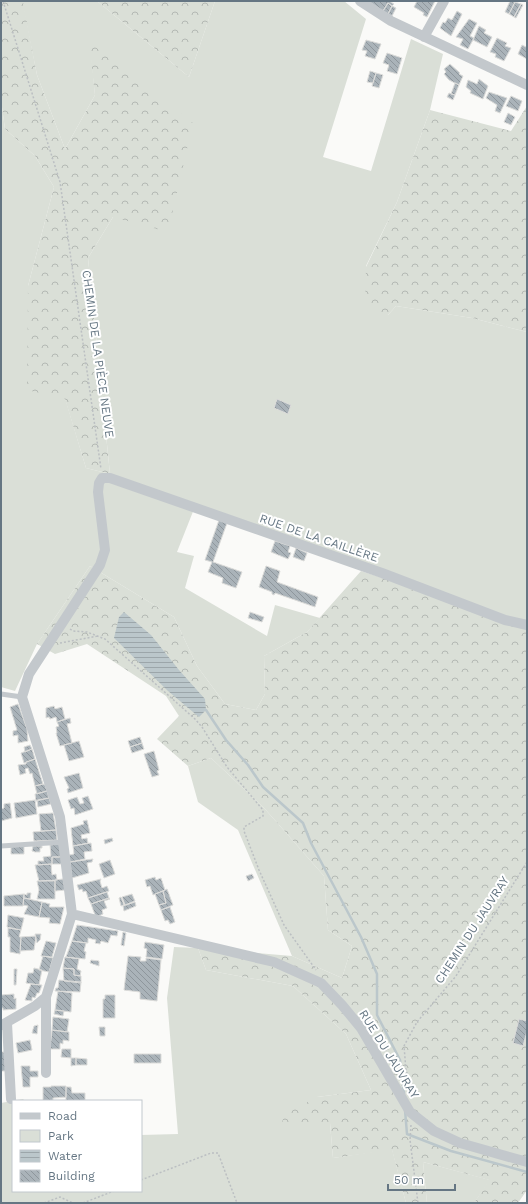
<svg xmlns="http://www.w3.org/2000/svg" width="528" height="1204" font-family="'Work Sans',sans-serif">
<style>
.green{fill:#dadfd7}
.forest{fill:url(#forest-crowns)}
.water{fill:url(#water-rules)}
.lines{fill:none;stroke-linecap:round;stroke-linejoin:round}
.stream{stroke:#bbc7cb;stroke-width:2.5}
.building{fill:url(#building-back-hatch);stroke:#dcdcda}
.path{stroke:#bbbfc2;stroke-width:1.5;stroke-dasharray:2 2;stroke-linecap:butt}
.service{stroke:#c3c8cc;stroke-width:5}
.minor{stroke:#c3c8cc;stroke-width:10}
.labels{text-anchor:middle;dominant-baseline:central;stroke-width:4;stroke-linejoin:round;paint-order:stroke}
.street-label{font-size:12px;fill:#657683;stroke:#fff}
</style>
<defs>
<pattern id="forest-crowns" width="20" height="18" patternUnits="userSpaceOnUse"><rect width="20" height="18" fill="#dadfd7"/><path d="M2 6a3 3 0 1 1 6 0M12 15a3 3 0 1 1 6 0" fill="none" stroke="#b4b9b4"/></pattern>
<pattern id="water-rules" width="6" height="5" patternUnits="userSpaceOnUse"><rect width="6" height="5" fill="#bbc7cb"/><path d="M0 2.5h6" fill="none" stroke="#9ca6aa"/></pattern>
<pattern id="building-back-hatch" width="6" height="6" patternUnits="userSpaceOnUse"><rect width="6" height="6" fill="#aab3b9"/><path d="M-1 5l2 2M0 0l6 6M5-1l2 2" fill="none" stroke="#8e969c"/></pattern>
</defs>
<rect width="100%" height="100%" fill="#fafaf8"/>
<path class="green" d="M22 1H97L189 77 215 1H344L366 19 323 157 371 171 411 39 443 54 430 110 397 202 366 266 388 315 396 306 472 318 527 332V620H512L196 504 177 552 194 556 185 588 267 636 275 605 320 618 307 632 264 656 265 694 256 710 225 704 197 666 174 617 90 566 37 644 15 691 1 687V100L5 129 35 156 54 187 28 286 65 398 86 468 110 474 88 258 113 217 90 42 95 95 65 149 37 75Z
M211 758 265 809 324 876 328 930 352 946 342 978 292 956 238 830 198 802 188 766Z
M174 947 198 948 206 970 293 986 346 1034 371 1090 317 1097 330 1123 333 1158 392 1149 406 1203H1V1103L23 1099 25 1101H13V1191H141V1135L178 1134 167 998Z
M423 1162 490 1180 474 1203H427Z"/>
<path class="forest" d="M1 1 23 2 37 75 65 149 95 95 89 42 193 123 168 232 113 217 88 258 110 474 86 468 65 399 27 390 28 286 54 187 35 156 5 129 1 100Z
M97 1H215L189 77Z
M527 106V332L472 318 396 306 388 315 365 307 366 267 397 202 430 110 511 131Z
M90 566 174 617 197 666 225 704 256 710 265 694 264 656 307 632 361 571 512 620H527V1190L518 1203H474L489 1180 423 1162 427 1203H406L392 1150 333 1158 330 1123 282 1122 285 1114 317 1097 371 1090 346 1034 293 986 206 970 198 948 292 956 342 978 352 946 328 930 324 876 265 809 211 758 188 766 157 739 179 716 166 696 87 644 55 654 37 644Z"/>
<path class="water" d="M124 612 151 635 179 670 205 699 206 710 199 717 168 691 114 638 119 617Z"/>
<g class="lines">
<path class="stream" d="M206 710 226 740 248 765 263 787 303 823 311 843 361 937 377 974V1015L400 1060 404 1094
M405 1110 407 1134 451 1151 527 1172"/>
</g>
<path class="building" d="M368 1H389L394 4 392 6 388 3 383 11Z
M417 1H435L427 17 423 15 424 13 414 7Z
M510 1 515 2 509 14 505 12Z
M515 2 521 4 514 17 509 14Z
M388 3 392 6 388 14 383 11Z
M521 4 523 5 516 18 514 17Z
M392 6 396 8 392 16 388 14Z
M457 11 462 14 451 36 440 28 443 22 445 23 448 18 452 20Z
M469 19 477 23 470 36 474 38 468 49 460 45 463 39 456 37Z
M479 26 486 30 484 33 492 37 487 47 473 40Z
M497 38 507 43 505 46 511 48 504 61 495 57 496 54 490 52Z
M366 40 381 44 375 59 365 56 367 51 362 50Z
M522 45 526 47 527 45V59L518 54Z
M387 53 402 58 397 74 387 71 389 65 383 63Z
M450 64 460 73 459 74 463 76 459 85 449 80 444 74 446 72 444 69Z
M370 71 376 73 373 83 367 82Z
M376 73 383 75 379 88 372 86Z
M479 79 488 86 483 99 470 93 471 91 466 87 468 80 477 84Z
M455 83 459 85 455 95 451 94Z
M489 92 507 98 500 113 495 111 497 105 486 98Z
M449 93 455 95 453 100 447 97Z
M511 96 522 101 518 111 506 106Z
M508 113 515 117 511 125 504 122Z
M277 399 291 405 288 414 274 408Z
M219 520 227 523 213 562 242 572 236 588 222 583 223 578 208 572 212 562 205 560Z
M275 541 290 546 288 552 291 553 288 559 271 552Z
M296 548 307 553 304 561 293 557Z
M266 566 280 571 277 582 318 597 315 607 275 593 274 595 272 594V592L259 587Z
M250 612 264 617 262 622 248 618Z
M18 704 27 729 28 741 18 743V735L13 736V731L17 730 10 707Z
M54 706 55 709 62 707 65 719 57 722 56 717 50 719 49 717 46 718V708Z
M70 718 71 723 67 724 72 743 60 746 56 733H57L56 727 59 726 57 722Z
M140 737 142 743 130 747 128 741Z
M79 741 84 757 69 761 64 745Z
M142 743 144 749 132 753 130 747Z
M30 745 32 749 25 752 24 747Z
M32 749 35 759 24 763 21 753Z
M154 751 159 770 157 771 159 775 152 777 144 754Z
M35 759 43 784 35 786 32 773 30 774 28 768 25 769 26 773 20 775 18 765 26 764V762Z
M79 773 83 788 68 793 67 789 69 788 64 777Z
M43 784 45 785 47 791 37 794 35 786Z
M47 791 49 798 36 801 35 794Z
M88 796 93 809 75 815 74 808 71 809 68 800 77 797 80 804 84 803 82 798Z
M49 798 51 804 38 807 37 800Z
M35 800 37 814 16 818 14 803Z
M10 803 12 818 1 821V809L4 808V804Z
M53 813 56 830 41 831 39 814Z
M87 820 90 833 81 835 82 839 87 838 88 843 73 846 71 828 84 824 83 821Z
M56 830 57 840 34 841 33 832Z
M112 838 113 841 105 844 104 840Z
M91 843 92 851 84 852 85 859 70 862 69 855 74 854 73 846Z
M59 844 61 857H52V864L38 865V861H44L43 857 51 856 50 845Z
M24 846V854H11V847Z
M33 846H42V848H40V852H35L32 851Z
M52 857H61L62 864H52Z
M93 859 92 862 87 863 89 873 72 878 70 862Z
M110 860 115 874 104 878 99 864Z
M51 864 52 875 56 874 57 880 39 881 35 865Z
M252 874 254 878 248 881 246 876Z
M155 877 156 880 161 878 165 890 153 895 150 886 147 887 145 880Z
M63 879 65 890 55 891V880Z
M101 879 100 881 102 888 107 886 109 891 88 898 86 891 83 892 82 889 79 890 77 885Z
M37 881H55V899H37L39 890Z
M167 889 173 905 161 910 159 905 166 903 163 891Z
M163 891 166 903 159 905 155 894Z
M107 892 109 898 91 904 88 898Z
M27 893H31L30 899 24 898V894L27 895Z
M24 894 23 906H4V896Z
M132 894 135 901 125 905 122 897Z
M121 897 124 905 121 906 119 898Z
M24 898 42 902 39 917 24 914 28 906 23 905Z
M109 898 110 899 104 901 107 908 102 910 103 914 99 916 95 915 91 904Z
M42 902 50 904 49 907H64L60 924 49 923 50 918 39 917Z
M135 902 136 906 124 911 123 906Z
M170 907 175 922 170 924 168 920 165 921 161 910Z
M8 915 24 918 21 930 7 927Z
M77 925 118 931 117 936 111 935 108 943 101 941 100 944 95 943 96 940 88 938V943L72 941Z
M8 928 21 930 19 937H21L20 954 10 952V937H8Z
M123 932 126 933 124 946 121 945Z
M35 934H41L40 940 37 943Z
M36 936 34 950 20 951 21 937Z
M46 941 56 943 52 957 41 956Z
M72 941 86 943 84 951 86 952 85 959 66 957Z
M145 942 164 945 162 959 146 957 147 949 144 948Z
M43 956 53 958 49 972 39 970Z
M128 956 141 957 140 961H146V958L161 960 157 1001 140 999V992L124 990Z
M65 957 79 959 77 969 81 971 80 976 74 975V969L63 968Z
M91 960 99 961V966L90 963Z
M34 968 42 970 39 985 26 983 28 973H33Z
M63 968 74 969V975L81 976V983L64 981Z
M14 969H17L16 985H14Z
M59 980 81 982 80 992 55 991 56 988H58Z
M31 984 42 985 39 993H37L35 998 32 997V1001L25 1000Z
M58 991 72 993 71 1012 55 1010Z
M14 994V999L16 998V1009L3 1010V1008H1V995Z
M105 995H115V1018H103V999H105Z
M55 1010 64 1011 63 1016 54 1014Z
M53 1017 69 1019 67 1032 52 1030Z
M519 1019 527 1021V1031L523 1046 513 1043Z
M38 1025 37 1034 32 1033 34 1026Z
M99 1027H105V1036H100Z
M52 1030 69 1032V1041L63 1040V1044L60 1043V1049H50Z
M30 1040 32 1050 18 1053 16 1043Z
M62 1049H71V1058L61 1057Z
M1 1052H4L6 1071H1Z
M134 1054H161V1063H134Z
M71 1058H76V1065L71 1066Z
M76 1058 87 1059V1065H76Z
M21 1066H30V1071H38V1077H30V1087H23Z
M51 1086H66V1097L53 1098V1101H43V1087H51Z
M66 1087H71L72 1093H85V1101H66Z"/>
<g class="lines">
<path class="path" d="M3 1 60 182 101 469
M70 629 73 631 87 632 105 639 195 719 202 727 227 767 263 810V816L244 827V831L259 870 284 925 316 970
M60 643 98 636
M385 1049 396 1064 406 1070
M412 1097 413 1092 406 1070 404 1046 417 1022 456 976 527 862
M411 1125 410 1140 418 1203
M141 1180 211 1153H218L237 1203
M44 1203 60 1197 73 1203
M83 1203 114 1191"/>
<path class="service" d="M1 694 22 697
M1 846 64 842"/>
<path class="minor" d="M360 1 391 21 527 85
M424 37 444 1
M72 914 274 962 321 983 342 1005 361 1028 410 1112 434 1131 460 1143 527 1162
M7 1023 11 1099
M2 1025 35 1006 46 997
M46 1073V997L72 914 60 817 22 697 29 674 100 565 105 550 98 492 99 483 102 478H110L382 573 505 620 527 625"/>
</g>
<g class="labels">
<g class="street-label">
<text transform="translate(98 354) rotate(82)">CHEMIN DE LA PIÈCE NEUVE</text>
<text transform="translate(319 538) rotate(19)">RUE DE LA CAILLÈRE</text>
<text transform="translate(472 930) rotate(-57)">CHEMIN DU JAUVRAY</text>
<text transform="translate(389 1054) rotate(58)">RUE DU JAUVRAY</text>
</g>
</g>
<rect width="528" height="1204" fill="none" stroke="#657683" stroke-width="4"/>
<rect x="12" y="1100" width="130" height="92" fill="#ffffff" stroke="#c1c8cd"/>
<rect x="20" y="1113" width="20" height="6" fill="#c3c8cc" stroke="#c1c8cd"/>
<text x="48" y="1120" font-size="12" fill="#657683">Road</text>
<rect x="20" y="1130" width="20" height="12" fill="#dadfd7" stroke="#c1c8cd"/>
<text x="48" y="1140" font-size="12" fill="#657683">Park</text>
<rect x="20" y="1150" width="20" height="12" fill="url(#water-rules)" stroke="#c1c8cd"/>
<text x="48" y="1160" font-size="12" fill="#657683">Water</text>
<rect x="20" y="1170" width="20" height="12" fill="url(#building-back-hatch)" stroke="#c1c8cd"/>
<text x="48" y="1180" font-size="12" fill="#657683">Building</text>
<path d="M388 1184v6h67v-6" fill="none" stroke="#657683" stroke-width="2"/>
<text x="394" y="1184" font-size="12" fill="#657683" stroke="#ffffff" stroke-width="3" paint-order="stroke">50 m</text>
</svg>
